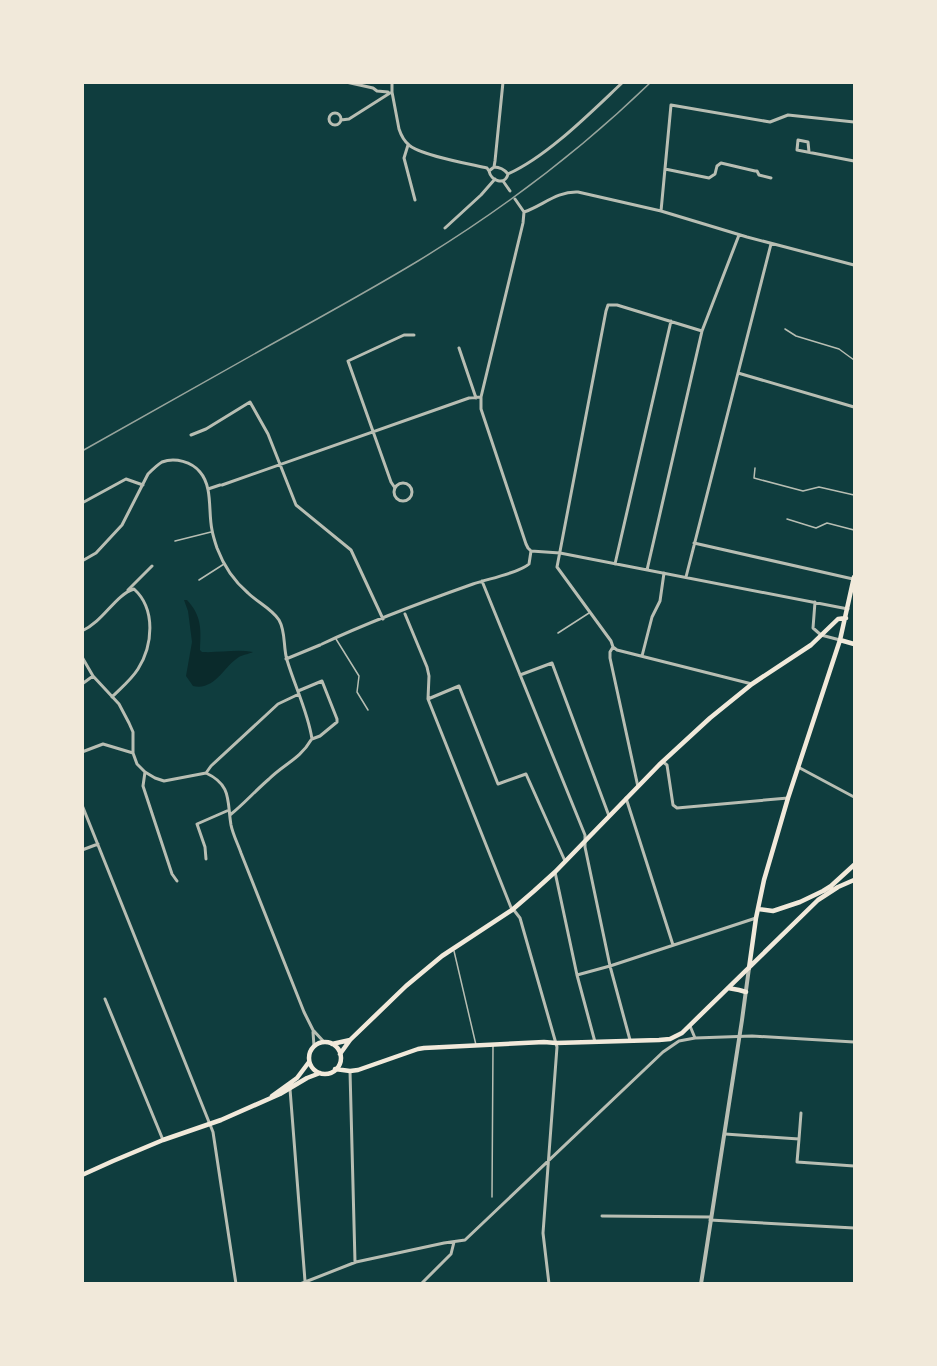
<svg xmlns="http://www.w3.org/2000/svg" width="937" height="1366" font-family="'Golos Text',sans-serif">
<style>
.water{fill:#0a2a2b}
.lines{fill:none;stroke-linecap:round;stroke-linejoin:round}
.service{stroke:#b8beb3;stroke-width:1.5}
.minor{stroke:#b8beb3;stroke-width:3}
.tertiary{stroke:#b8beb3;stroke-width:4}
.secondary{stroke:#f1e9da;stroke-width:4.5}
.rail{stroke:#97a49c;stroke-width:1.5}
</style>
<rect width="100%" height="100%" fill="#0f3d3e"/>
<path class="water" d="M184 600H187C202 616 201 630 200 650L202 652C219 653 236 649 253 652 249 654 242 655 239 657 224 666 215 691 193 686L186 676 192 642 188 611Z"/>
<g class="lines">
<path class="service" d="M785 329 796 336 839 349 854 360
M755 468 754 478 803 491 819 487 854 495
M787 519 816 528 827 523 854 530
M175 541 211 532
M199 580 224 564
M558 633 589 613
M336 639 359 676 357 692 368 710
M454 951 476 1045
M492 1197 493 1046"/>
<path class="minor" d="M346 82 373 88 377 91 388 92
M392 82V92L399 129C401 135 404 141 409 145 419 155 470 164 487 168L489 171
M329 119a6 6 0 1 1 12 0a6 6 0 1 1-12 0Z
M341 120 349 119 390 93
M408 145 404 158 415 200
M809 152 808 142 798 140 797 150 854 161
M494 167C500 167 504 169 508 174 505 186 491 181 489 171L494 167 495 161 503 82
M665 169 709 178 715 174 717 166 721 163 755 171H757L759 175 771 178
M508 174C548 156 591 112 623 82
M503 181 510 191
M515 199 524 212 523 223 481 397V409L526 544 528 548 531 551
M661 211 671 105 770 122 788 115 854 122
M524 212C542 206 557 191 578 192L661 211 747 237 854 265
M445 228 481 195 495 179
M459 348 476 398
M738 373 771 244
M191 435 206 429 250 402 268 434 296 505 351 550 383 619
M394 492a9 9 0 1 1 18 0a9 9 0 1 1-18 0Z
M222 485 469 398 481 397
M395 488 391 482 348 361 404 335H414
M208 489 220 485
M82 503 126 479 143 485
M694 543 853 579
M531 551 560 553 848 609
M82 561 96 553 122 525 148 474C152 470 157 465 162 462 175 457 192 462 200 472 213 487 208 512 212 530 213 536 215 542 217 548 223 564 234 581 248 593 257 602 272 609 279 620 286 632 283 647 287 660 295 687 308 712 312 739
M615 564 671 321
M647 570 702 331 739 235
M686 577 738 373 854 407
M482 581 585 835V847L610 966 630 1040
M128 590 152 566
M815 602 813 628 821 635 840 640
M405 614 427 667 429 676 428 699 512 910
M82 631C104 621 115 595 134 589 156 609 153 645 138 669 131 680 121 688 112 697
M322 644C371 621 422 602 473 584 487 579 519 573 529 564L531 551
M613 647 611 641 557 567 606 311 608 305H617L702 331
M613 647 617 650 752 684
M613 647 610 652V658L638 787
M642 656 652 617 660 601 664 573
M82 657 93 676 119 704 129 723 133 732V753L137 764 145 772 155 778 164 781 206 773
M286 659 320 645
M520 675 552 663 609 816
M82 684 93 676
M298 691 322 681 337 719V722L320 736 312 739
M428 699 459 686 498 784 526 774 565 861
M82 752 103 744 133 753
M663 762 667 765 673 805 677 808 788 798
M798 767 854 797
M145 772 143 786 172 874 177 881
M206 773C232 785 227 801 231 825 233 835 238 844 241 853L304 1012 313 1030 324 1042
M206 773 211 766 278 704 299 694
M626 798 673 945
M82 805 213 1132 236 1284
M230 815C244 804 255 791 269 779 284 764 300 759 311 740
M82 850 98 844
M206 859 205 847 197 824 229 810
M555 872 577 975 595 1042
M513 909 520 918 557 1047 543 1233 549 1284
M577 975 610 966 756 918
M105 999 163 1140
M690 1026 695 1038
M313 1032 314 1046
M350 1071 355 1262
M290 1089 305 1281
M725 1134 799 1139 797 1162 854 1166
M799 1139 801 1113
M602 1216 711 1217
M710 1220 854 1228
M300 1284 356 1262 444 1243 465 1240 663 1052 679 1041 695 1038 752 1036 854 1042
M421 1284 451 1254 454 1242"/>
<path class="tertiary" d="M701 1284 742 1020 749 968"/>
<path class="secondary" d="M840 640 854 644
M758 909 773 911 800 902 823 891 831 886 854 865
M749 968 756 918 764 880 788 798 840 640 854 577
M728 988 739 990 746 992
M309 1058a16 16 0 1 1 32 0a16 16 0 1 1-32 0Z
M332 1044 350 1040
M340 1054 350 1040 406 986 442 956 512 910 534 891 555 872 659 765 710 718 752 684 811 645 838 619 846 618
M335 1069 350 1071 358 1070 418 1049 424 1048 544 1042 556 1043 659 1040 670 1039 682 1033 818 900 838 887 854 880
M272 1096 297 1078 309 1062
M82 1175 113 1161 163 1140 221 1120 280 1094 307 1078 320 1073"/>
<path class="rail" d="M82 451C146 415 209 379 272 344 321 317 370 290 418 261 500 211 582 149 651 82"/>
</g>
<rect width="937" height="1366" fill="none" stroke="#f1e9da" stroke-width="168"/>
</svg>
